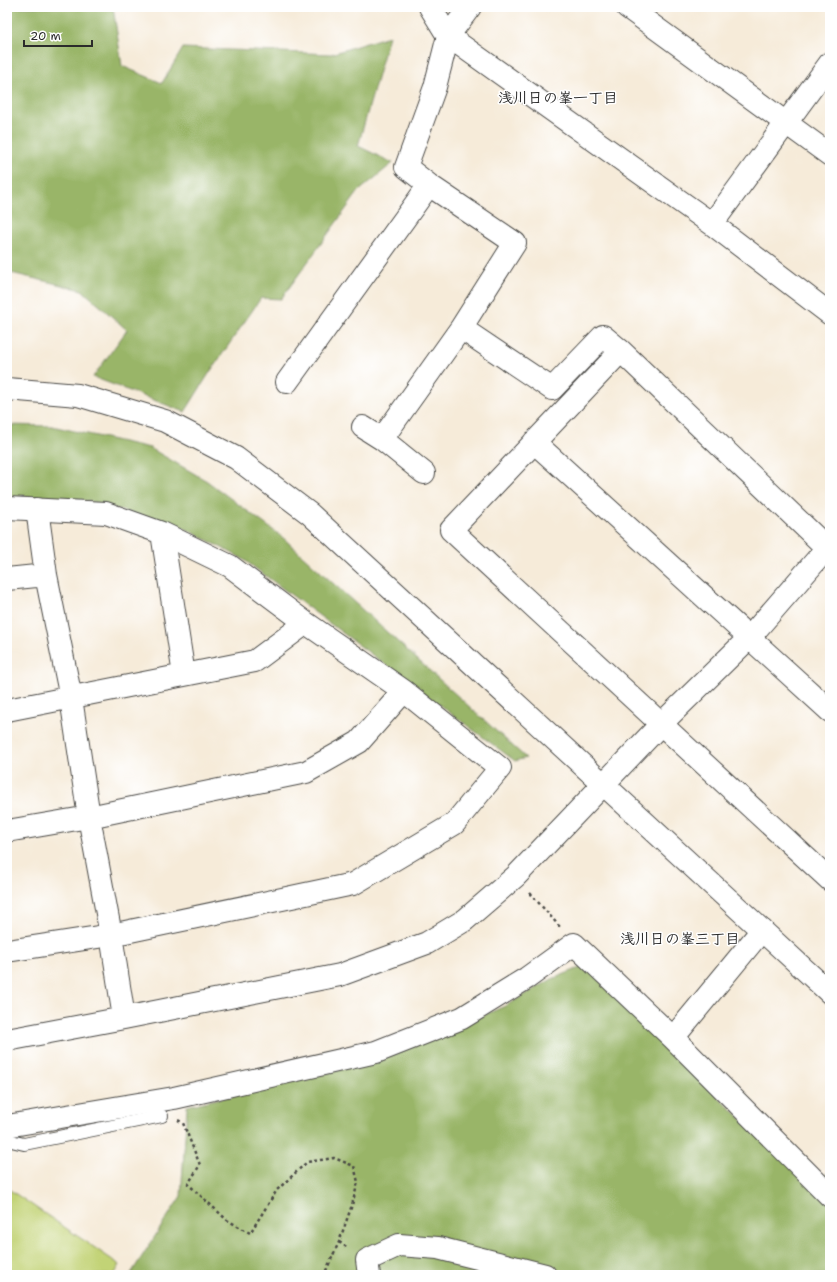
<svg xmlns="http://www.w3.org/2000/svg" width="837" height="1282" font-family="'Shantell Sans','Klee One',sans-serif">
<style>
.green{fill:#c2d376;stroke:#767f50}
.forest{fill:#99b567;stroke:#627049}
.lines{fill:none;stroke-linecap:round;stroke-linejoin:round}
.lane-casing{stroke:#494845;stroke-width:14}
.street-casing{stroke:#494845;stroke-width:24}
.secondary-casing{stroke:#494845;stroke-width:24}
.path{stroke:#494845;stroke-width:2.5;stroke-dasharray:3 3;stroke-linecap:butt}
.lane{stroke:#fff;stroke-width:12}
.street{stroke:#fff;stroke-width:22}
.secondary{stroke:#fff;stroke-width:22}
.labels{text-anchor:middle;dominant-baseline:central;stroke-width:3;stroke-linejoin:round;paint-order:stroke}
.neighbourhood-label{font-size:15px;font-weight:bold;fill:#2b2b2b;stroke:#fff}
</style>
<rect width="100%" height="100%" fill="#fff"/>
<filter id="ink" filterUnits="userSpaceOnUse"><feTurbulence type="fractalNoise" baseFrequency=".025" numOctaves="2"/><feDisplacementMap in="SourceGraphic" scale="8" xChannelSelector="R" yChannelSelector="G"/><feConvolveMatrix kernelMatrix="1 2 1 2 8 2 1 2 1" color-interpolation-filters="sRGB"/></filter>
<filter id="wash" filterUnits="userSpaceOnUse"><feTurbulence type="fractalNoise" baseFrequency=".012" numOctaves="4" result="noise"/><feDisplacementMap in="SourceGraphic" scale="16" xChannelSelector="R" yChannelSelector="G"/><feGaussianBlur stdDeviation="0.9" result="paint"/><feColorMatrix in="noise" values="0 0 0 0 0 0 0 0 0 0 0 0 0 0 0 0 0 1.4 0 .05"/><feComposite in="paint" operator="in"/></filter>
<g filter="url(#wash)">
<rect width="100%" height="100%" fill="#f6ebd9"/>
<path class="green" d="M7 1188 120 1265 114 1275H7Z"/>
<path class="forest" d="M7 7H113L122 66 162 83 183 48 331 54 389 36 358 146 393 163 359 191 281 299 261 298 210 372 185 412 93 377 127 330 82 290 7 272Z
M7 425 52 426 150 448 207 481 281 536 526 758 515 761 243 559 186 529 89 501 7 496Z
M585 966 813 1189 830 1170V1275H130L181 1196 187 1106 377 1061 505 1006 552 979Z"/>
</g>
<g filter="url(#ink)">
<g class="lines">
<g class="lane-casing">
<path id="lane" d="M7 1140 24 1144 162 1116"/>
</g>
<g class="street-casing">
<path id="street" d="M430 7 448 36 712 224 830 314
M470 7 448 36 435 87 406 167 429 185 515 243 461 328 552 389 603 336 621 351
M627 7 830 155
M712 224 830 63
M287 382 429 185
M363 427 382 439
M534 442 830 711
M424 473 382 439 461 328
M7 508 106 513 162 533 230 566 306 623 404 691 500 768 454 824 353 884 111 935 7 951
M37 509 46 575 71 698 89 817 111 935 124 1018
M162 533 184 675
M7 579 46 575
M7 710 255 661 306 623
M7 831 89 817 306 772 359 742 404 691
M762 930 673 1038 830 1196
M7 1040 124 1018 340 975 427 943 465 920 516 876 662 723 749 638 827 548 621 351 451 530 830 880
M7 1126 174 1098 376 1052 462 1018 527 978 574 944 673 1038
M369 1275 367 1260 399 1245 438 1248 545 1275"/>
</g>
<g class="secondary-casing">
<path id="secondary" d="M7 389 78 395 165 421 236 458 310 514 830 993"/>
</g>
<path class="path" d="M530 893 560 927
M178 1120 183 1123 200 1165 188 1184 227 1220 250 1233 277 1190 307 1162 334 1158 354 1166 358 1182 352 1205 339 1242 324 1275
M339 1242 348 1248"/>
<use href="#lane" class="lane"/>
<use href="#street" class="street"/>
<use href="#secondary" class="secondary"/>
</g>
</g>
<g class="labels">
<g class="neighbourhood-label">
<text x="558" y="98">浅川日の峯一丁目</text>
<text x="680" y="939">浅川日の峯三丁目</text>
</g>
</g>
<rect width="837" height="1282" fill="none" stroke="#fff" stroke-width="24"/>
<path d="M24 40v6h68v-6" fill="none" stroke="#2b2b2b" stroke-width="2"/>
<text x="30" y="40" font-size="12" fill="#2b2b2b" stroke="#ffffff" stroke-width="3" paint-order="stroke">20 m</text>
</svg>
